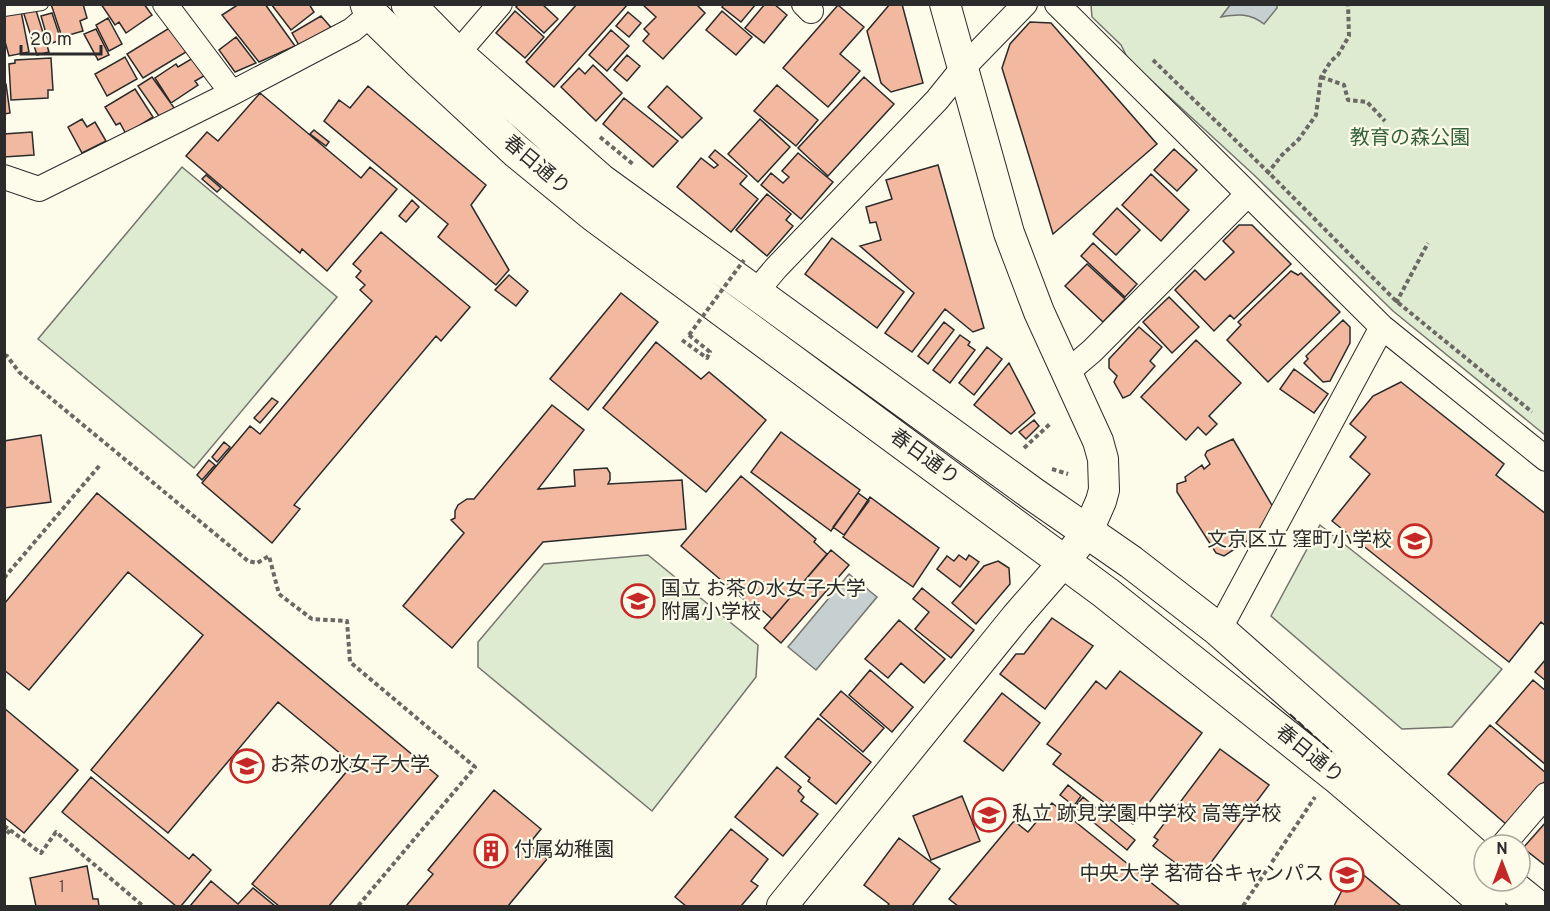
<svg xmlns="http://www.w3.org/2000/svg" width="1550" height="911" font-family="Overpass,'Noto Sans JP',sans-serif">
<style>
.green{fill:#deebd1;stroke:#74746e;stroke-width:1.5}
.water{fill:#c7d0d0;stroke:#74746e;stroke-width:1.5}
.building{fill:#f2b8a0;stroke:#2b2b2b;stroke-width:1.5}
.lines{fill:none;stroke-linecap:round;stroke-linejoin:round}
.service-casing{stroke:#2b2b2b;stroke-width:14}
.minor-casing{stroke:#2b2b2b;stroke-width:26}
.tertiary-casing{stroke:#2b2b2b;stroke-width:32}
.trunk-casing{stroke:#2b2b2b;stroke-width:35}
.path{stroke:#6a6964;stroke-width:4;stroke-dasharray:4.5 3;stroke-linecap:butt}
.service{stroke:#fdfbea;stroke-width:12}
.minor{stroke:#fdfbea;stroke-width:24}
.tertiary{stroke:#fdfbea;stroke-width:30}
.trunk{stroke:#fdfbea;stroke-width:33}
.path-bridge{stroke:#6a6964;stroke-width:4;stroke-dasharray:4.5 3;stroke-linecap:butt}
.fence{stroke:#2b2b2b;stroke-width:1.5;stroke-dasharray:8 3;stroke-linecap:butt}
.labels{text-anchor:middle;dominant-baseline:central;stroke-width:4.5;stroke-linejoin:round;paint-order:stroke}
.number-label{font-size:16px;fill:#5d4e48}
.park-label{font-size:20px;fill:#34623c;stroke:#fdfbea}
.street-label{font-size:20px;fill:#2b2b2b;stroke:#fdfbea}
.poi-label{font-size:20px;fill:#2b2b2b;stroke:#fdfbea;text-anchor:start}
</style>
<rect width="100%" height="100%" fill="#fdfbea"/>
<path class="green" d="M1091 5H1545V435L1393 311 1254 175 1128 59 1121 45 1092 17Z
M182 167 337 297 194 468 38 339Z
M1320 525 1502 669 1452 727 1402 729 1271 616Z
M648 555 758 645 756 677 652 811 478 667V642L544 564Z"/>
<path class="water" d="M1230 5V4L1277 5V8L1264 24C1250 13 1238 14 1221 17Z
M849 574 877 597 816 670 788 647Z"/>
<path class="building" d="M51 4H83L87 18 80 21 83 31 62 37Z
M101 4H144L152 15 126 33 119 22 115 25Z
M239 4H265L295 46 259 62 222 15Z
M271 4H309L314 12 291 30Z
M519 4H542L558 19 544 33 516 7Z
M577 4H628L554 87 526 62Z
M642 4H696L705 13 663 59 643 41 649 34 644 29 656 17Z
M724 4H756L741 22 722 7Z
M765 4H774L787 15 764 43 745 28Z
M890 4H902L923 83 891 92 881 83 867 31Z
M838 5 864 27 840 54 860 71 828 107 783 68Z
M35 7 49 52 37 55 23 11Z
M21 11 29 52 9 56 4 38V14Z
M515 11 544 37 525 58 496 33Z
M722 11 752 37 736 55 706 30Z
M628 12 641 23 629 37 616 26Z
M52 13 61 40 49 44 41 16Z
M321 16 335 32 300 47 292 33Z
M108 18 122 44 109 51 96 25Z
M1030 22 1051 23 1157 144 1053 234 1002 68 1010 44Z
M171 27 186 52 143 78 127 54Z
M96 29 109 55 98 60 84 34Z
M611 30 629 46 607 71 589 55Z
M236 37 256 63 235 72 219 50Z
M198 55 209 73 195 81 198 85 171 103 155 78 176 64 178 67Z
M627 55 640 66 627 81 614 70Z
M125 57 137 79 107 96 95 74Z
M51 58 53 90H48V98L11 100 9 64 15 63V60Z
M593 65 622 93 596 121 561 87 579 68 585 74Z
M152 77 175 109 161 119 138 86Z
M864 77 894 104 828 176 798 148Z
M4 84H6L10 113 4 114Z
M777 85 818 120 796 146 754 111Z
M368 86 486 185 471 205 509 270 496 285 438 237 448 224 324 121 339 100 350 108Z
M667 86 702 118 682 138 648 107Z
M135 89 153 117 126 134 120 123 116 125 105 107Z
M260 93 361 178 370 167 397 189 327 271 302 249 300 253 186 156 207 132 218 141Z
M624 98 678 141 653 167 603 124Z
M82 119 87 127 95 122 106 141 82 153 68 127Z
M760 119 790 147 758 182 728 154Z
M314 130 329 142 326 146 310 134Z
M32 132 34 155 4 157V134Z
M1174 149 1197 170 1177 191 1154 170Z
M715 150 747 176 740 184 758 199 731 232 677 187 701 158 714 168 718 165 709 157Z
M798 153 833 182 801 219 761 185 771 173 783 183 789 177 782 171Z
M938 165 984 328 973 332 945 309 912 352 885 333 914 293 860 246 881 240 876 222 870 223 866 207 892 199 886 180Z
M1151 174 1189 210 1161 241 1122 205Z
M206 175 221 188 217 192 202 179Z
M767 194 791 214 786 220 793 226 767 256 736 230Z
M412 200 419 207 406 222 399 216Z
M1117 208 1140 230 1116 255 1093 234Z
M1239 225H1252L1291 264 1234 319 1230 315 1214 331 1175 290 1195 270 1205 280 1234 252 1223 241Z
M381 232 470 307 441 341 436 336 294 505 300 509 272 543 202 483 250 426 260 434 372 301 360 290 365 285 356 277 361 271 353 264Z
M832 238 904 292 877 328 805 274Z
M1093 243 1137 284 1125 297 1081 256Z
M1087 264 1125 299 1103 322 1065 286Z
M1291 271 1298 275 1301 273 1340 312 1268 382 1227 340 1241 325 1238 322Z
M509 275 528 291 516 306 495 290Z
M621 293 658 322 588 410 550 379Z
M1169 297 1199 327 1172 353 1143 322Z
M1343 320 1350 327V343L1330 381 1323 382 1304 363 1308 359 1306 356Z
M944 322 954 330 928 364 918 356Z
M1139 327 1162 347 1150 361 1155 366 1130 395 1123 398 1114 382 1117 376 1109 368V359Z
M960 335 970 342 968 345 975 350 950 383 933 370Z
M1196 340 1241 383 1209 416 1217 424 1206 435 1198 427 1186 440 1141 397Z
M656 342 701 379 709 372 766 420 706 492 603 408Z
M987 347 1002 359 974 395 959 383Z
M1009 363 1035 413 1011 434 974 405Z
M1294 369 1328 394 1314 413 1280 389Z
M1401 382 1504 464 1496 475 1546 514V626L1541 622 1509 662 1332 521 1370 474 1350 457 1366 437 1350 424 1373 396Z
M272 398 278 402 260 423 254 418Z
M552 405 584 430 538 489 575 486 574 470 607 468 610 473V480L608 484 682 480 686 529 543 542 452 648 403 606 464 533 451 520 455 518V511L458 505 467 499H474Z
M1034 420 1039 426 1026 439 1019 432Z
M781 432 860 490 831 531 751 472Z
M41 435 51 502 4 508V441Z
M1233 439 1273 507 1255 536 1224 556 1216 553 1177 492V484L1186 481 1185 477 1202 465 1204 469 1210 464 1205 455 1207 451Z
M224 442 230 447 217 462 212 457Z
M209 460 215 465 202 480 197 475Z
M741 476 816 539 814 542 827 554 772 619 757 606 755 609 681 546Z
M97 493 438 776 329 906H279L252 884 353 764 278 702 168 833 91 770 203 635 128 572 29 690 4 670V604Z
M858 493 869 501 844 535 833 527Z
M870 497 939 548 913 587 843 537Z
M831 550 849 565 781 643 764 628Z
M959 555 966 560 969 555 979 562 960 587 937 569 947 556 954 561Z
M998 561 1009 568 1010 584 976 624 952 603 984 566Z
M922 588 974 630 951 658 915 629 929 612 913 599Z
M1052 618 1093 646 1045 709 1000 674 1016 654H1024Z
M899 620 945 659 924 683 901 663 888 678 865 659Z
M1546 659V681L1535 672Z
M870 670 913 707 892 732 849 695Z
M1120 671 1202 733 1133 824 1053 764 1061 754 1047 744 1096 681 1106 689Z
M1533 680 1546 691V765L1496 723Z
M841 691 884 728 863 752 820 715Z
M1002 693 1040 723 1003 771 964 741Z
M4 708 78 770 24 833 4 817Z
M818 718 871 762 836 804 808 781 810 778 785 757Z
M1490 725 1546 773V780L1507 825 1448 774Z
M1220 749 1269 785 1198 880 1153 846 1158 840 1154 837Z
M777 767 801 787 798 791 804 797 801 801 818 814 783 856 735 817Z
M91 777 189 859 193 854 211 870 181 906H176L62 812Z
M1068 785 1081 796 1074 806 1060 795Z
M494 790 541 829 529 844 547 859 508 906H406L433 874 428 870Z
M962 796 980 841 931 860 913 816Z
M1083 797 1135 840 1127 850 1075 807Z
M1052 803 1180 906H958L949 899 1014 821 1028 832Z
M1546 822V866L1523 848Z
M731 829 768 859 751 881 758 886 741 906H686L675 897Z
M899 838 940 869 912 906H887L889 904 864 885Z
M87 866 93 899H98L99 906H36L30 878Z
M1354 867 1401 906H1334Z
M211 881 238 904 253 888 275 906H190Z"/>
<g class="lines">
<g class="service-casing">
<path id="service" d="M4 10 42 4"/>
</g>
<g class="minor-casing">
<path id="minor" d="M165 4 232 93
M804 4 811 11
M1057 4 1382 327 1546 459
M457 54 500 4
M4 177 39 189 232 93 352 30 371 14
M755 293 776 268 937 100 962 69 1025 4
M1066 373 1092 351 1248 194
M1219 630 1382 327
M1503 845 1546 795"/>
</g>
<g class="tertiary-casing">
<path id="tertiary" d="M782 906 1016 617 1063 563 1087 533 1101 501 1104 490 1103 459 1098 441 1039 312 1009 233 945 4"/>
</g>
<g class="trunk-casing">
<path id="trunk" d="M367 4 371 14 421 63 516 151 594 215 1106 593 1336 776 1489 906
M408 4 457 54 600 180 1033 494 1131 562 1219 630 1484 863
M1505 881 1536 906"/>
</g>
<path class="path" d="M1153 60 1268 172 1396 301 1532 412
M1321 77 1344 85 1348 100 1367 102 1385 121
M600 137 634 165
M1267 174 1282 155 1299 139 1316 115 1321 77 1331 61 1338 55 1349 36 1348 4
M1396 303 1428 243
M682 340 707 358 710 352 689 335
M4 355 7 356 19 372 248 561 257 563 269 556 279 594 312 619 347 621 350 662 475 767 358 906
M1024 448 1051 423
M1052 469 1068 474
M4 578 100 465
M4 826 10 830 4 837
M10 830 41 853 56 832 143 906
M1243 906 1315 797"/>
<use href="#service" class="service"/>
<use href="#minor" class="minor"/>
<use href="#tertiary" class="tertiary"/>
<use href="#trunk" class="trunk"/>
<path class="path-bridge" d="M689 335 744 260"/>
<path class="fence" d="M1290 714 1332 752"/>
</g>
<defs>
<g id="school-ring" transform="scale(1.725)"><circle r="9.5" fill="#fdfbea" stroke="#c62828" stroke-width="1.5"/><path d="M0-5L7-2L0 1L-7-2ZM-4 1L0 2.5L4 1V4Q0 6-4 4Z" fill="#c62828"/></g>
<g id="university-ring" transform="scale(1.725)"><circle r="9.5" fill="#fdfbea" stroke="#c62828" stroke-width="1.5"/><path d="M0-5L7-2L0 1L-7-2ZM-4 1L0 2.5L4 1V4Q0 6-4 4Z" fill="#c62828"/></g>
<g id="building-ring" transform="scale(1.725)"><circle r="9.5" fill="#fdfbea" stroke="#c62828" stroke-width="1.5"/><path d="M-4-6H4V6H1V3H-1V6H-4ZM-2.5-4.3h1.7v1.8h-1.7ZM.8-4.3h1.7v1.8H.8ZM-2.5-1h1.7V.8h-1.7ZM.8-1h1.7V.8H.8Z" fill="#c62828"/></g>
</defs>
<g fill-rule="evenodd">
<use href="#school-ring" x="1415" y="541"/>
<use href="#school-ring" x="638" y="601"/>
<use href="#university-ring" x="247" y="766"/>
<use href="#school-ring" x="989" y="815"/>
<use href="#building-ring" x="491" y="851"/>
<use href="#university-ring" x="1347" y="875"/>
</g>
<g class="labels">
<g class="number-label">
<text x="62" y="888">1</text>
</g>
<g class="park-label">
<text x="1410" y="139">教育の森公園</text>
</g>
<g class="street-label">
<text transform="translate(536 166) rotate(40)">春日通り</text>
<text transform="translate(924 458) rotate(36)">春日通り</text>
<text transform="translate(1309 755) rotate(39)">春日通り</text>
</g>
<g class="poi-label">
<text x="1392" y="541" text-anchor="end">文京区立 窪町小学校</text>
<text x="661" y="590">国立 お茶の水女子大学<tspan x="661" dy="23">附属小学校</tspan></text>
<text x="270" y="766">お茶の水女子大学</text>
<text x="1012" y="815">私立 跡見学園中学校 高等学校</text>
<text x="514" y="851">付属幼稚園</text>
<text x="1324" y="875" text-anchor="end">中央大学 茗荷谷キャンパス</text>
</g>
</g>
<rect width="1550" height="911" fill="none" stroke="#2b2b2b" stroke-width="12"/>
<g transform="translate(1502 863)"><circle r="28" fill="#fdfbea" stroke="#a9a89e" stroke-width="1.5"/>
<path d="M0-4.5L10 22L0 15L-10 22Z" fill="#c62828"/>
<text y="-9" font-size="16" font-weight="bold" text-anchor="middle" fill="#2b2b2b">N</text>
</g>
<path d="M21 45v9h80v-9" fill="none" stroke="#2b2b2b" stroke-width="3"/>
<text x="30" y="45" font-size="18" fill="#2b2b2b" stroke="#fdfbea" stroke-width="4.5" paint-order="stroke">20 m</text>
</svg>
